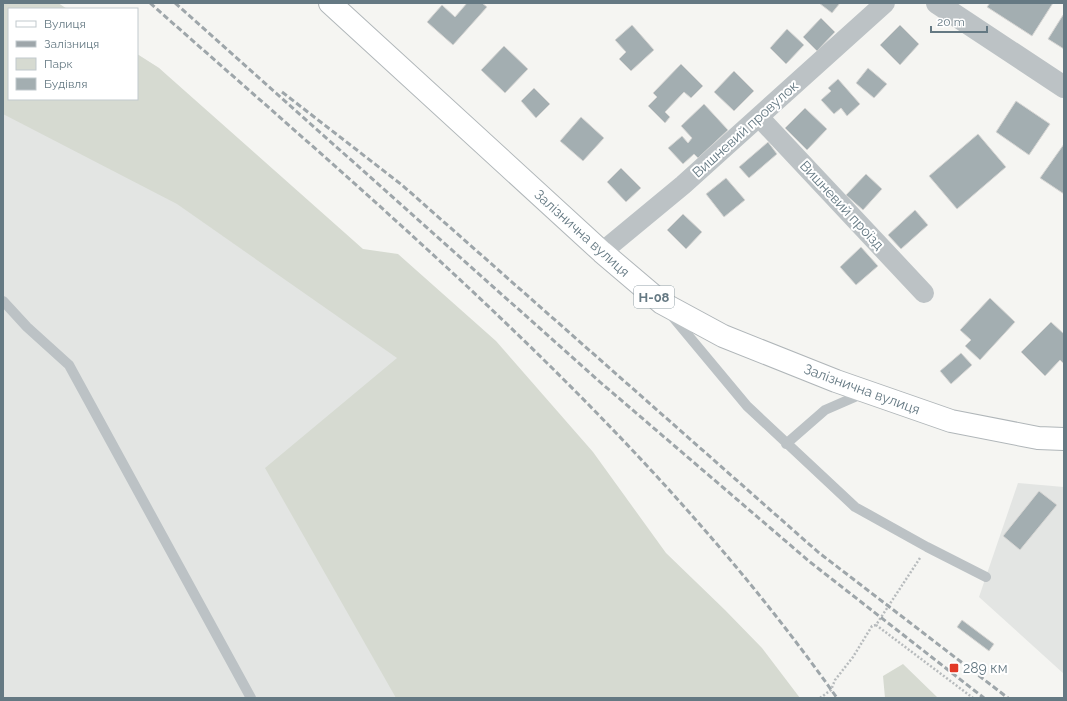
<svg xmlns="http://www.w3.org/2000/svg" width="1067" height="701" font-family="Raleway,sans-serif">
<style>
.built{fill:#e3e5e3}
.green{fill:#d6dad1}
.building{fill:#a3aeb1;stroke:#d7d6d4}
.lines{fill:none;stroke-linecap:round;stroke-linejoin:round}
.primary-casing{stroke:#b0b6b9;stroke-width:24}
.path{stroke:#b7bbbd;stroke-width:2.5;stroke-dasharray:2 2;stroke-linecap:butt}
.service{stroke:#bcc2c5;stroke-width:10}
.minor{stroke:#bcc2c5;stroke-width:20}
.tertiary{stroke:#bcc2c5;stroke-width:22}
.primary{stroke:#fff;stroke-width:22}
.rail{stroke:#9ea6aa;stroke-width:3;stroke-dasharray:6 3;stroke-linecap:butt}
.poi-dot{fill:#e23926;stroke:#fff;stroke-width:1.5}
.labels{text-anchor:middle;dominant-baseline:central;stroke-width:4;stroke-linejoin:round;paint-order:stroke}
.shield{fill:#fff;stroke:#93a1a8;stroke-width:1}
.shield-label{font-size:13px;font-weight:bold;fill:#657983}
.street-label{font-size:14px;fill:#657983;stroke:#fff}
.poi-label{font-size:14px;fill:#657983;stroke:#fff;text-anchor:start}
</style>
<rect width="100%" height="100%" fill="#f5f5f2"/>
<path class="built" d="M3 3H58L67 9H9V99H137V54L159 68 718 698H3Z
M1018 483 1064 487V674L979 597Z"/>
<path class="green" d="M3 3H58L67 9H9V99H137V54L159 68 363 249 398 254 496 341 593 452 666 553 725 610 762 648 800 698H396L265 468 397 358 177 204 3 114Z
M903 664 938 698H885L883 676Z"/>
<path class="building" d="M467 3H482L487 7 453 45 427 22 442 5 455 17Z
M819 3H840L832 13Z
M990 3H1053L1032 36 987 7Z
M1063 15H1064V49L1048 39Z
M821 18 835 32 817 51 803 37Z
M632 25 654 50 631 71 619 59 626 52 615 40Z
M900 25 919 44 900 65 880 45Z
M787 29 804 45 786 64 770 48Z
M504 46 528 69 505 93 481 70Z
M681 64 703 86 691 98 684 92 665 112 670 117 665 123 648 106 657 97 653 93Z
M868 68 887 84 874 98 856 83Z
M734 71 754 91 734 111 714 92Z
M838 79 860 104 847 116 841 108 834 114 821 100 831 91 828 88Z
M534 88 550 104 536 118 521 101Z
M1016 101 1050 124 1029 155 996 132Z
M704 104 728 130 698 158 694 154 683 164 668 148 682 136 688 143 692 138 681 126Z
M805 108 827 129 807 150 785 128Z
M581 117 604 138 583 161 560 141Z
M978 134 1006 167 957 209 929 176Z
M768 142 777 154 749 178 739 167Z
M1064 144V194L1040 178Z
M621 168 641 188 626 202 607 182Z
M866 174 882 189 863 210 846 195Z
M726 178 745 200 724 217 706 194Z
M915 210 928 225 901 249 888 235Z
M683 214 702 232 686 249 667 230Z
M861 247 878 266 856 285 840 267Z
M990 298 1015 322 980 360 965 346 971 340 960 330Z
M1051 322 1064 334V362L1063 363 1060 360 1045 376 1021 352Z
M961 353 972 365 951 384 940 371Z
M1039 491 1057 505 1020 550 1003 536Z
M962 620 994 644 989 651 957 627Z"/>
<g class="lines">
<g class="primary-casing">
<path id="primary" d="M330 3 602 252 662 303 723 336 836 381 951 421 1038 438 1064 439"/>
</g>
<path class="path" d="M920 558 876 625 973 698
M820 698 831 690 835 680 853 657 872 626 876 625"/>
<path class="service" d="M3 301 27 327 69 365 251 698
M672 316 747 406 855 507 927 547 986 577
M786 444 825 410 864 393"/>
<path class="minor" d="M759 117 924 293
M602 252 683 185 885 3"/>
<path class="tertiary" d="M937 3 1064 87"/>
<use href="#primary" class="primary"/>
<path class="rail" d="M150 3C393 218 648 430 837 698
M175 3 600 382 810 562 984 698
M282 92 402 185 818 552 1008 698"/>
</g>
<rect class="poi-dot" x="949" y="663" width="10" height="10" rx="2"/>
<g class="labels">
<rect class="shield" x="634" y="286" width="40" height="22" rx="3"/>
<g class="shield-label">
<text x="654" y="297">Н-08</text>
</g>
<g class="street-label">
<text transform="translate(745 129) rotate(-42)">Вишневий провулок</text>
<text transform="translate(842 205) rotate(47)">Вишневий проїзд</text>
<text transform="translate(582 233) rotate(42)">Залізнична вулиця</text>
<text transform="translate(862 389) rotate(20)">Залізнична вулиця</text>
</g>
<g class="poi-label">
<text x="963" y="668">289 км</text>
</g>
</g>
<rect width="1067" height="701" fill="none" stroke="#657983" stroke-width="8"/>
<rect x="8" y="8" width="130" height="92" fill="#ffffff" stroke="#c1c9cd"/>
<rect x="16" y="21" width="20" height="6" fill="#ffffff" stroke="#c1c9cd"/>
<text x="44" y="28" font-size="12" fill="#657983">Вулиця</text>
<rect x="16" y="41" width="20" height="6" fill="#9ea6aa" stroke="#c1c9cd"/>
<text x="44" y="48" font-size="12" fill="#657983">Залізниця</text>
<rect x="16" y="58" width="20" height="12" fill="#d6dad1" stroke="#c1c9cd"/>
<text x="44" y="68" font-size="12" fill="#657983">Парк</text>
<rect x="16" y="78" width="20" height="12" fill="#a3aeb1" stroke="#c1c9cd"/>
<text x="44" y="88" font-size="12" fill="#657983">Будівля</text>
<path d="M931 26v6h56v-6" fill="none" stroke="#657983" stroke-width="2"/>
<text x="937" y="26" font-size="12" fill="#657983" stroke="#ffffff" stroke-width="3" paint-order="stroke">20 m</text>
</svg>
